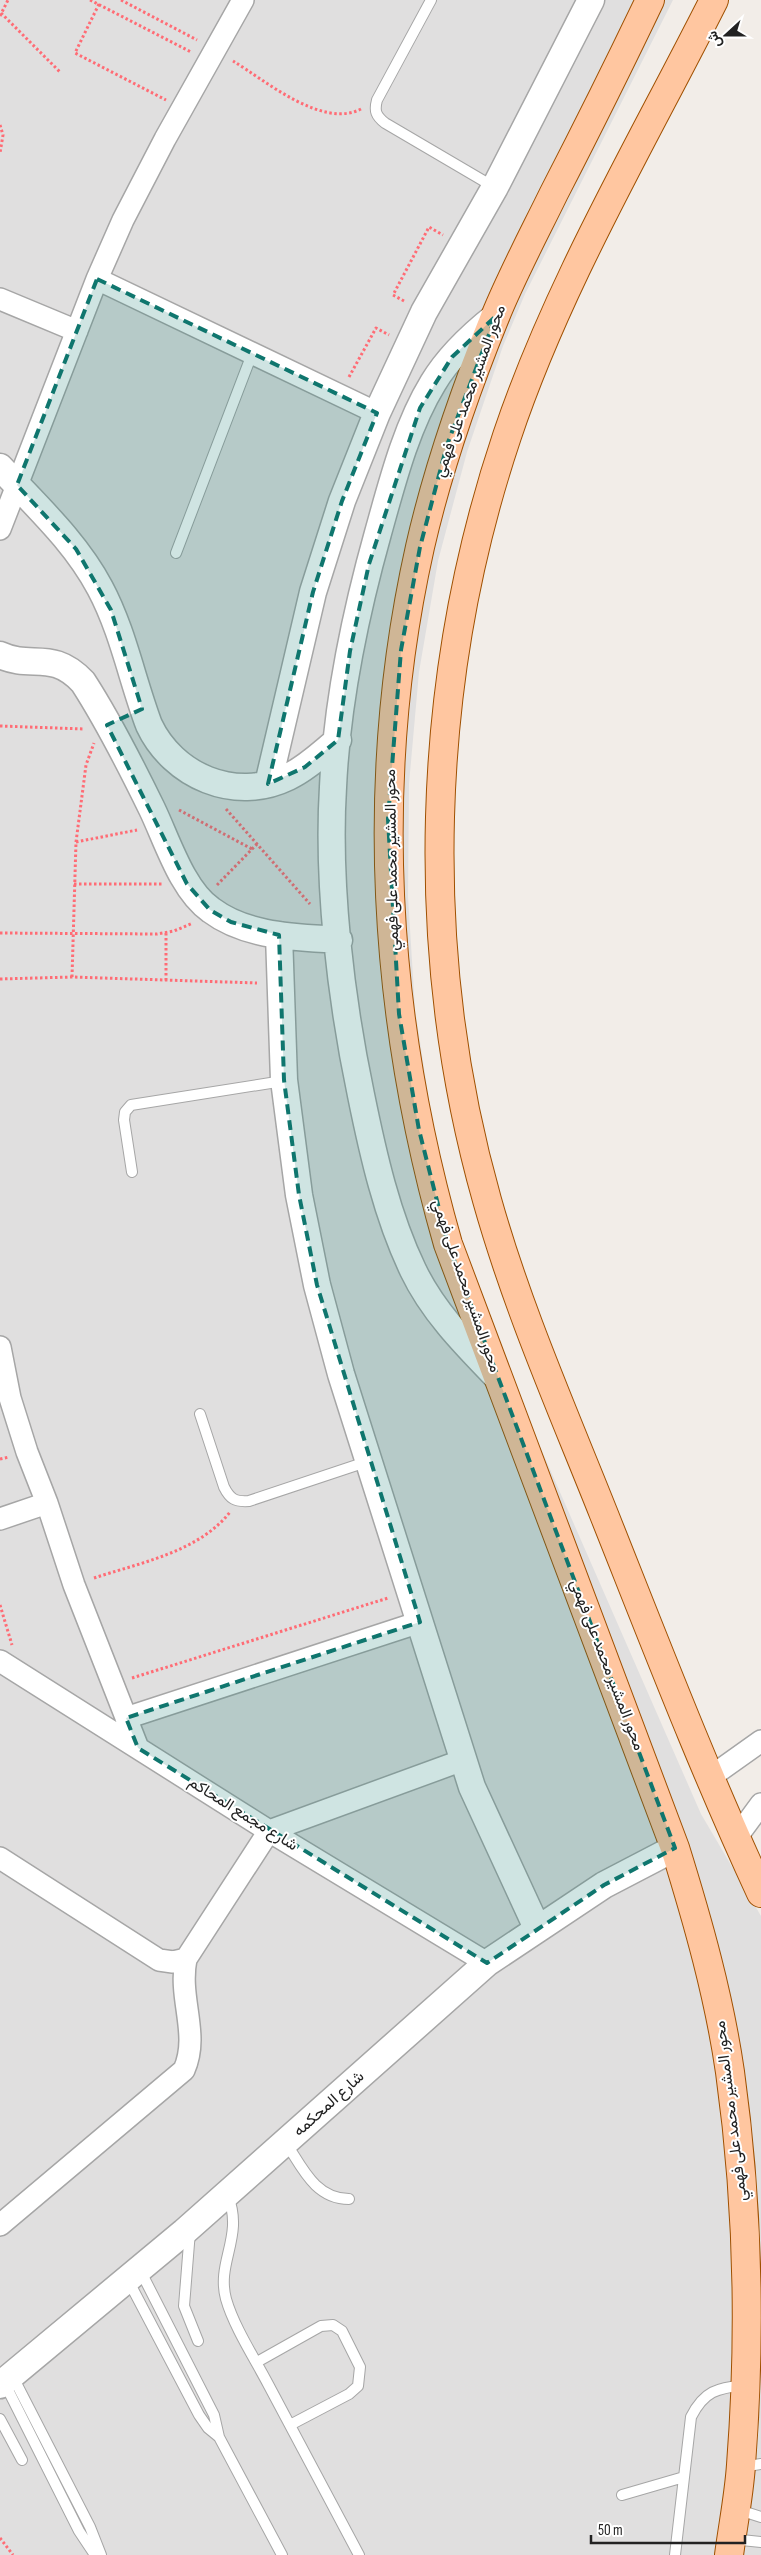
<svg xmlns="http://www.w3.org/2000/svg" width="761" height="2555" font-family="'Sofia Sans Condensed',Vazirmatn,sans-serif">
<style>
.residential{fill:#e0dfdf}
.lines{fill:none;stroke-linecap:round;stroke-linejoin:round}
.service-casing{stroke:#a6a6a6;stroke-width:12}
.minor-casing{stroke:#a6a6a6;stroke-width:24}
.tertiary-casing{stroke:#a6a6a6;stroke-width:29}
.primary-casing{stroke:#9f5000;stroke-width:30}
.path{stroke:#ff6c75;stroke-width:3;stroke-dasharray:2.5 2.5;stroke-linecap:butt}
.service{stroke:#fff;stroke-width:10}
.minor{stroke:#fff;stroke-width:21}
.tertiary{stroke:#fff;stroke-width:26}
.primary{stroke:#ffc6a0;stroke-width:28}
.marked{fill:#0f766e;fill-opacity:0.2;stroke:#0f766e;stroke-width:4;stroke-dasharray:10 6;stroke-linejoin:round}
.labels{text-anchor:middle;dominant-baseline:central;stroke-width:4;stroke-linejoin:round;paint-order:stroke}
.street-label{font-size:16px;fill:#222;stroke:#fff}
</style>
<rect width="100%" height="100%" fill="#f2ede8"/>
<path class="residential" d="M0 0H673L525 294 503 346 467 452 438 561 419 672 409 784 408 897 415 1009 432 1120 457 1230 492 1337 701 1814 761 1916V2555H0Z"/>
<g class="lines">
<g class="service-casing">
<path id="service" d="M431 0 377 100C374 111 376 116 385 123L494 187
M176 553 252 354
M132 1172 124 1120 125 1112 131 1105 283 1081
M200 1414 224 1487C230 1499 235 1502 249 1501L369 1461
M286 2143C302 2167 315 2199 349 2199
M228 2196C244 2237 216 2262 226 2299 234 2327 255 2359 268 2384 298 2441 329 2498 359 2555
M190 2231 184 2306 198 2341
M140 2270 214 2415 219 2437 282 2555
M128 2280 199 2415 208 2428 219 2437
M257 2362 321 2326 333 2325 342 2331 360 2367 358 2386 349 2394 290 2425
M12 2375 90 2527 101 2555
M4 2382 79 2531 95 2555
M0 2419 22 2460
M742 2467 761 2464
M622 2495 684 2477
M736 2509 761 2517
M732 2539 761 2542
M675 2555 691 2417C704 2391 717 2388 745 2385"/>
</g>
<g class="minor-casing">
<path id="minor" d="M97 279 377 413
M0 299 77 331
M0 529 97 279 123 220 165 139 243 0
M0 1347 10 1398 27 1452 47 1503 74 1585 138 1748
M0 1519 47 1503
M0 1661 269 1831 487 1963
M126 1718 420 1622
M709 1778 761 1741
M736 1838 761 1804
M0 1858 159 1960 173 1962 186 1959
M0 2225 184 2070C200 2034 178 1999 186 1959L269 1831 463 1760"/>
</g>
<g class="tertiary-casing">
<path id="tertiary" d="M496 316C472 335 449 356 433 383 406 427 392 483 378 533 355 615 337 701 333 787 327 884 341 1000 361 1095 373 1154 387 1216 413 1270 433 1312 466 1345 498 1378
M0 467C36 506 75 541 100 588 123 631 132 680 149 725 173 776 235 803 288 777 307 768 322 753 338 740
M0 655C32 670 52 649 83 682 109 722 131 766 152 809 167 840 182 890 211 910 247 937 296 937 339 940
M268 784 313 592 342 501 377 413 424 312 495 187 591 0
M279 935 284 1080 299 1195 317 1285 341 1374 472 1787 537 1928
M0 2385 184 2232 487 1963 604 1885 675 1848"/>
</g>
<g class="primary-casing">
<path id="primary" d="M650 0C619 65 587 129 554 193 534 234 512 275 495 317 465 391 438 468 420 547 368 779 383 1017 448 1244L675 1848C698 1922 719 1996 730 2072 748 2201 751 2335 741 2465 739 2495 733 2525 729 2555
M714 0C642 143 558 284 507 436 425 680 417 953 487 1200 517 1307 562 1409 603 1512 654 1640 703 1768 761 1893"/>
</g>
<path class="path" d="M90 0 191 52
M121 0 197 40
M99 4 75 53 166 100
M1 13 61 73
M0 16 8 0
M233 61C266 81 322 129 361 109
M0 125 3 135 0 153
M404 301 393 295 429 227 443 235
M349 377 376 328 389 335
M0 726 84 729
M226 809 310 904
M179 810 252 849
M76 842 137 830
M74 884H162
M217 885 257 844
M0 933 157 934 174 931 193 923
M166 933V981
M72 977 76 842 86 765 94 743
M0 979 72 977 257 983
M0 1459 9 1457
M94 1578C139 1563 199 1552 230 1512
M0 1605 12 1645
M132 1678 388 1598
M0 2538 13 2555"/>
<use href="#service" class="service"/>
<use href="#minor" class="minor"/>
<use href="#tertiary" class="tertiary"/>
<use href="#primary" class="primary"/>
</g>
<path class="marked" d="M97 279 377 413 342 501 313 592 268 784 305 767 338 740 350 651 369 564 420 408 452 357 496 316 447 445 420 547 401 650 388 819 399 1014 419 1130 448 1244 675 1848 604 1885 487 1963 138 1748 126 1718 420 1622 317 1285 299 1195 284 1080 279 935 231 922 210 910 187 884 107 725 142 709 111 610 76 549 17 485Z"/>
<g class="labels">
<g class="street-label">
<text transform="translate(470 391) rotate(-70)">محور المشير محمد على فهمي</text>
<text transform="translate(392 860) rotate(-91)">محور المشير محمد على فهمي</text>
<text transform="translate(466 1286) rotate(71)">محور المشير محمد على فهمي</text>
<text transform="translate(607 1665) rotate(69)">محور المشير محمد على فهمي</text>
<text transform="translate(243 1814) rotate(32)">شارع مجمع المحاكم</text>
<text transform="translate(329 2104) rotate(-42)">شارع المحكمه</text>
<text transform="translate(731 2111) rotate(-97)">محور المشير محمد على فهمي</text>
</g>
</g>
<g transform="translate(726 35) rotate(249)" stroke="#ffffff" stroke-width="4" paint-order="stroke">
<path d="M0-4L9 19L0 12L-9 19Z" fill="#222222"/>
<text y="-8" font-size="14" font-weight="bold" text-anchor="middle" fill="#222222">ش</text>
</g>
<path d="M591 2535v8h154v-8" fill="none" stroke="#222222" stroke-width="2.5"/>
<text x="598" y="2535" font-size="15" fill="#222222" stroke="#ffffff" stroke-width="4" paint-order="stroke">50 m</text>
</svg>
